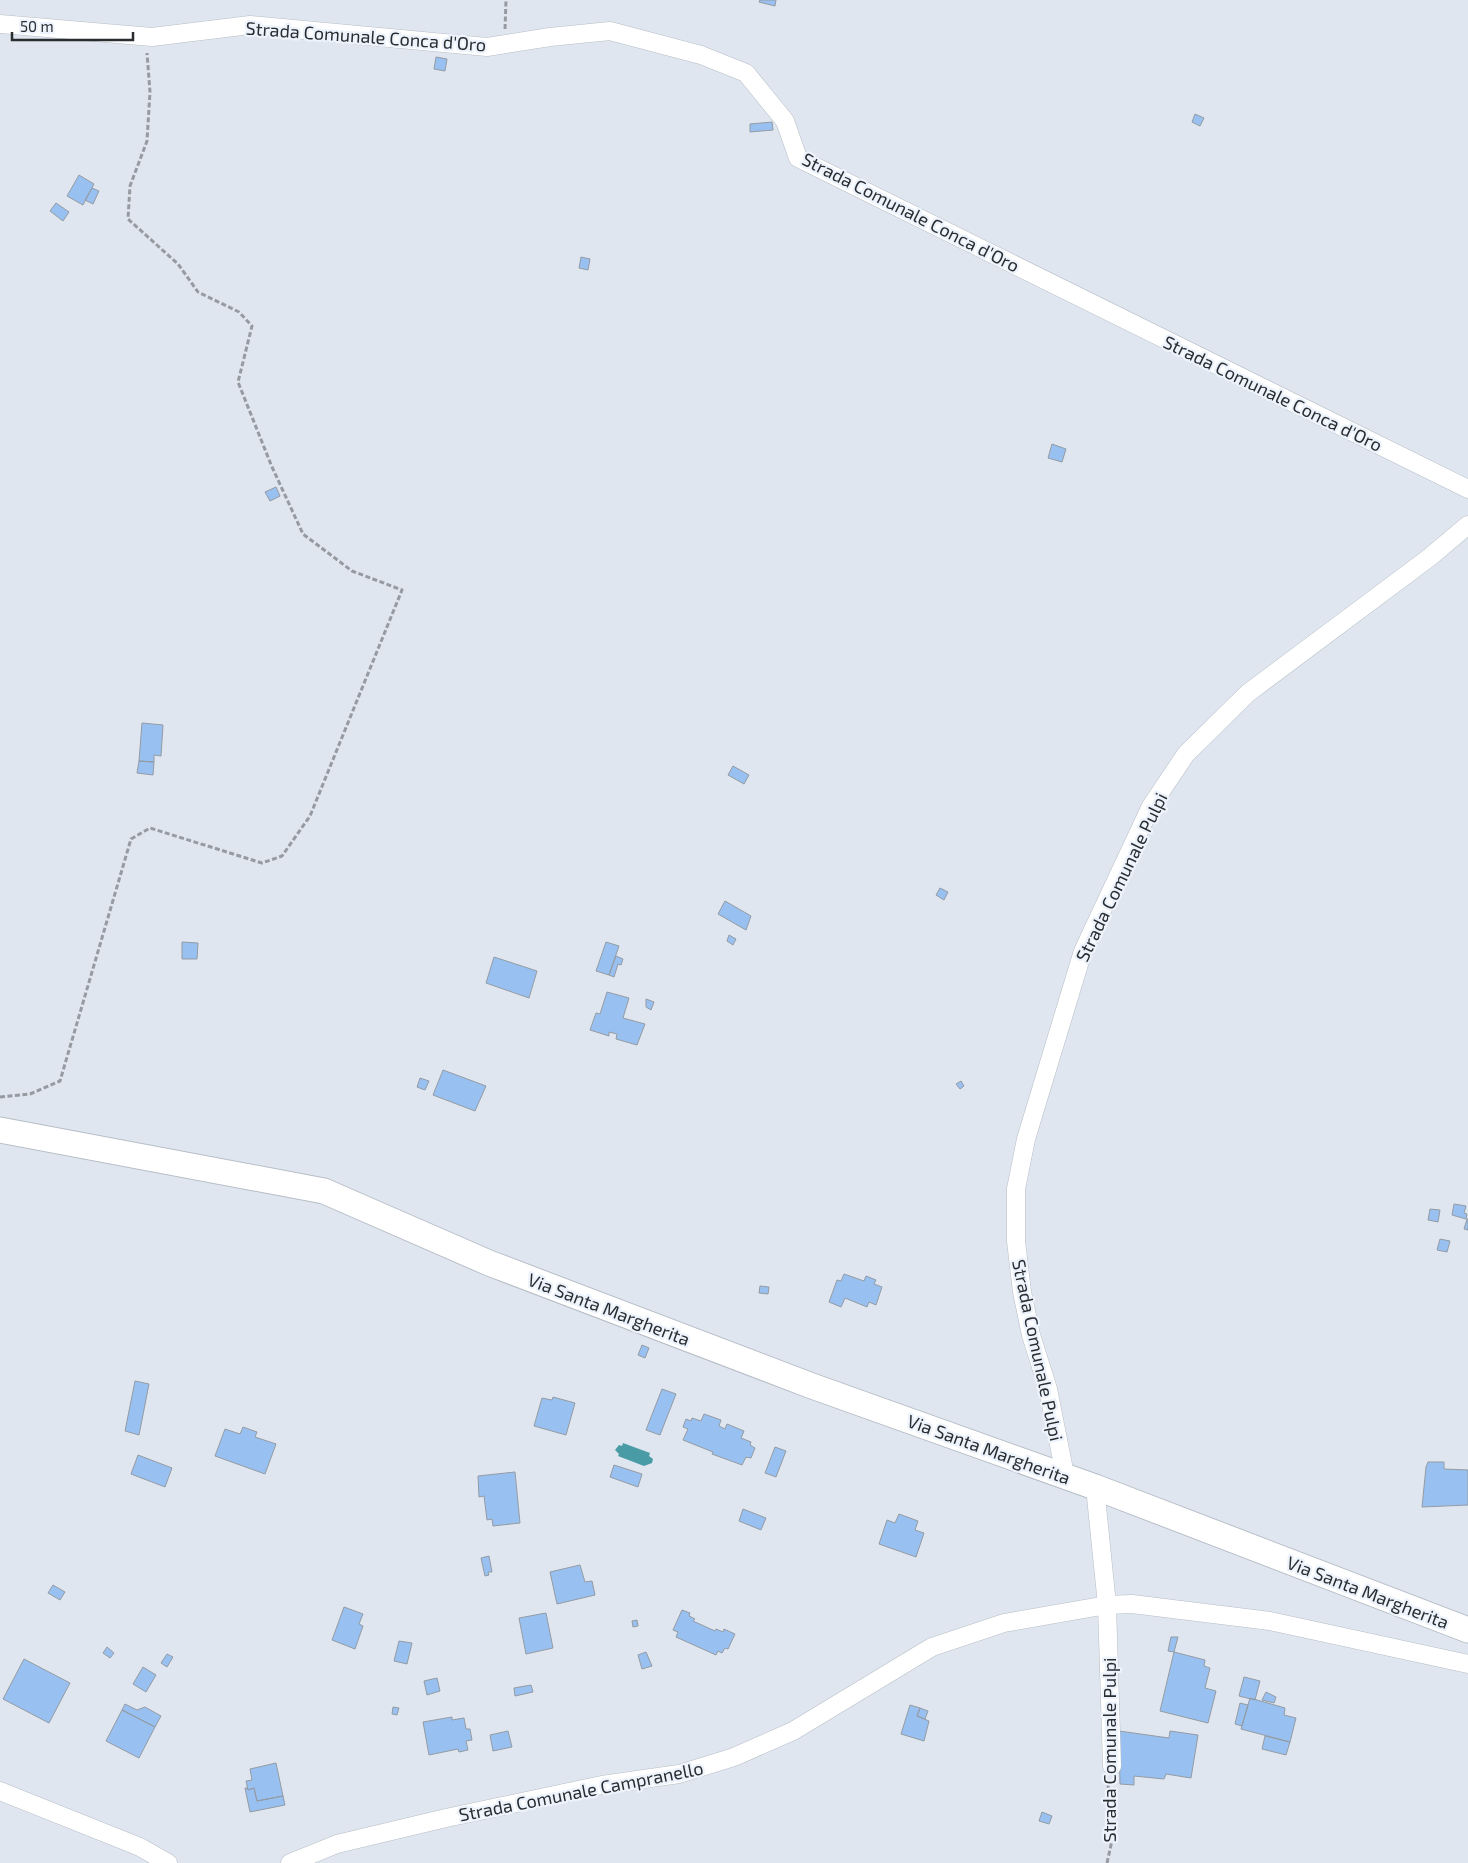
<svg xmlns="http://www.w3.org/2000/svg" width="1468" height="1863" font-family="'Exo 2',sans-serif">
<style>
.water{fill:#499ca6}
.building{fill:#98c1f1;stroke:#949ba3}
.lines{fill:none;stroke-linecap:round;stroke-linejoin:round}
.street-casing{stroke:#b7bec7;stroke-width:19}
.secondary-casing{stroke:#b7bec7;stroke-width:27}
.path{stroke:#969ba2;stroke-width:3;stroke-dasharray:5 2.5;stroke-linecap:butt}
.street{stroke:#fff;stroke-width:18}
.secondary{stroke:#fff;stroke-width:25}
.labels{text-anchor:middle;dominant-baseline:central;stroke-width:4.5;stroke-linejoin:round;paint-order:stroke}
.street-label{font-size:18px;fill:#2a2d30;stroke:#ecf3fc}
</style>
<rect width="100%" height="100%" fill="#dfe6ef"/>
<path class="water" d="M623 1443 650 1453 649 1456 653 1459 652 1463 644 1466 618 1456 619 1454 615 1450 619 1445 622 1446Z"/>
<path class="building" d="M760 0H776L775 6 759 2Z
M436 57 447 59 445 71 434 69Z
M1195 114 1204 118 1200 126 1192 122Z
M772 122 773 130 750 132V124Z
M79 175 94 184 83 205 67 196Z
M92 188 99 191 93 204 85 200Z
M56 203 69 212 63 221 50 211Z
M581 257 590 259 588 270 579 268Z
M1052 444 1066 449 1062 462 1048 458Z
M276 487 280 496 270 501 265 492Z
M142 723 163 725 161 756 154 755V762L139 761Z
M139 761 154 762 153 775 137 773Z
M733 766 749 775 744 784 728 775Z
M940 888 948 892 944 900 936 895Z
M725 901 751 916 746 930 718 914Z
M729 935 736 939 733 945 727 941Z
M182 942 198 943 197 959H182Z
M606 942 619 946 609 975 596 971Z
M616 956 623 959 621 965 618 964 614 977 609 975Z
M494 957 537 971 529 998 486 983Z
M607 992 629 998 623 1018 645 1024 637 1045 616 1039 617 1034 609 1032V1036L590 1030 596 1013 600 1014Z
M646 999 654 1002 651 1010 646 1007Z
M443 1070 486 1086 475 1111 433 1095Z
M420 1078 429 1081 425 1090 417 1087Z
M961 1081 964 1086 960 1089 956 1084Z
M1454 1204 1466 1206 1464 1213 1467 1214 1466 1219 1452 1215Z
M1430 1209 1440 1210 1438 1222 1428 1220Z
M1467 1219H1468V1230L1464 1229Z
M1440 1239 1450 1241 1447 1252 1437 1250Z
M844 1274 864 1281 866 1276 876 1280 874 1284 882 1287 876 1305 869 1302 867 1307 845 1298 841 1307 829 1302 837 1280 841 1281Z
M760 1286 769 1287 768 1294 759 1293Z
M642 1345 649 1348 645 1358 638 1355Z
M135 1381 149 1384 139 1435 125 1431Z
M662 1389 676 1394 660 1435 646 1430Z
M553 1397 575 1403 566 1435 534 1426 542 1398 552 1400Z
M704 1414 721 1420 719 1426 725 1429 727 1424 744 1431 741 1438 751 1442 750 1445 755 1448 751 1458 746 1457 742 1465 712 1454 713 1452 683 1440 688 1429 683 1427 686 1419 691 1421 692 1418 701 1421Z
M243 1427 257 1432 255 1437 276 1444 265 1474 215 1456 225 1429 240 1434Z
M775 1447 786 1451 776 1477 765 1473Z
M138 1455 172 1468 165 1487 131 1474Z
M1428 1462H1444V1469L1468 1470V1505L1422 1507 1426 1467Z
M614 1465 642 1474 638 1487 610 1477Z
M515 1472 520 1523 493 1526 492 1519 487 1520 484 1496 479 1497 478 1476Z
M743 1509 766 1518 761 1530 739 1521Z
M899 1514 918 1521 915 1530 924 1533 916 1557 879 1544 887 1520 895 1523Z
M489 1556 492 1572H488L489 1575 485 1576 481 1558Z
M580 1565 585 1582 592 1581 595 1595 557 1604 550 1572Z
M53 1585 65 1592 60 1600 48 1593Z
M344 1607 363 1614 359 1624 363 1626 355 1649 332 1640Z
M682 1610 690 1613 689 1616 695 1619 693 1621 715 1631 716 1629 723 1632 724 1629 735 1634 728 1649 725 1648 722 1653 718 1651 716 1655 676 1637 678 1632 673 1630Z
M546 1613 553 1648 526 1654 519 1618Z
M637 1620 638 1626 633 1627 632 1621Z
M1171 1637H1178L1174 1652 1168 1651Z
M399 1641 412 1643 407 1664 394 1661Z
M107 1647 114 1653 110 1658 103 1653Z
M646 1652 652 1666 642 1669 638 1655Z
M1174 1652 1205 1660 1204 1666 1210 1668 1205 1688 1216 1691 1208 1723 1160 1711Z
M167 1654 173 1657 167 1667 161 1663Z
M24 1659 70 1683 49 1723 3 1699Z
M143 1667 156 1675 146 1692 133 1684Z
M1244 1677 1260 1681 1255 1700 1239 1696Z
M437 1678 440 1691 427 1695 424 1681Z
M531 1685 533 1692 515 1696 514 1688Z
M1266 1692 1276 1697 1274 1703 1262 1700Z
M1250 1698 1285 1708 1284 1715 1296 1718 1290 1742 1241 1729Z
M1240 1703 1248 1705 1242 1726 1235 1724Z
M125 1704 137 1710 145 1707 161 1716 155 1727 122 1710Z
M910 1705 920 1708 917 1716 929 1721 924 1741 901 1734Z
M393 1707 399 1708 397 1715 392 1714Z
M920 1708 928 1711 925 1719 917 1716Z
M122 1710 155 1727 139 1758 106 1741Z
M452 1717V1720L464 1718 466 1729H470L472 1740 466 1741 468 1750 459 1752 458 1749 429 1755 423 1722Z
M508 1731 512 1747 493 1751 490 1735Z
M1119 1731 1169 1738 1170 1731 1198 1735 1191 1778 1166 1774 1164 1779 1134 1776V1785L1120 1784Z
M1265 1736 1290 1742 1286 1755 1262 1749Z
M276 1763 283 1796 257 1801 254 1788 248 1790 246 1781 252 1780 250 1769Z
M245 1788H247L248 1790 254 1788 257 1801 283 1796 285 1805 250 1812Z
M1042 1812 1052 1816 1049 1824 1039 1821Z"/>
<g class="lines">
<g class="street-casing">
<path id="street" d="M0 24 152 37 250 25 487 47 550 37 610 31 701 55 746 73 785 121 798 158 1468 489
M1065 1475 1048 1389 1031 1335 1022 1292 1016 1241V1189L1026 1139 1083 951 1151 806 1186 754 1248 693 1430 557 1468 525
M1095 1487 1107 1605 1112 1766
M0 1791 140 1847 168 1863
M290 1863 337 1844 446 1818 602 1785 679 1774 734 1757 793 1731 932 1647 1004 1623 1107 1605 1132 1604 1270 1621 1468 1664"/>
</g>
<g class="secondary-casing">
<path id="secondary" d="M0 1130 324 1191 489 1263 812 1386 1095 1487 1468 1630"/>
</g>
<path class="path" d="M505 29 506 0
M0 1097 30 1094 60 1081 131 839 150 828 262 863 282 856 310 816 402 590 352 571 303 534 272 467 238 382 252 326 239 312 198 292 178 264 128 219 130 186 147 141 150 92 147 53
M1107 1863 1111 1845 1108 1782"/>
<use href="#street" class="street"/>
<use href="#secondary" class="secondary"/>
</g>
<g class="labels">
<g class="street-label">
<text transform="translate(366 36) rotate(4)">Strada Comunale Conca d'Oro</text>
<text transform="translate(911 212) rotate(27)">Strada Comunale Conca d'Oro</text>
<text transform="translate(1273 393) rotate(26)">Strada Comunale Conca d'Oro</text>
<text transform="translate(1121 877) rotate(-64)">Strada Comunale Pulpi</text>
<text transform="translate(609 1309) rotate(21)">Via Santa Margherita</text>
<text transform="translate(1038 1350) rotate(78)">Strada Comunale Pulpi</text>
<text transform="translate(989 1449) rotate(20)">Via Santa Margherita</text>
<text transform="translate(1368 1592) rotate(21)">Via Santa Margherita</text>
<text transform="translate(1109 1750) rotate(-90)">Strada Comunale Pulpi</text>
<text transform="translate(581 1791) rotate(-11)">Strada Comunale Campranello</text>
</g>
</g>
<path d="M12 32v8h121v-8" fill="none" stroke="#2a2d30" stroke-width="2.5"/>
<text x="20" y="32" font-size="15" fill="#2a2d30" stroke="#ecf3fc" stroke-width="4" paint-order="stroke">50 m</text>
</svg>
